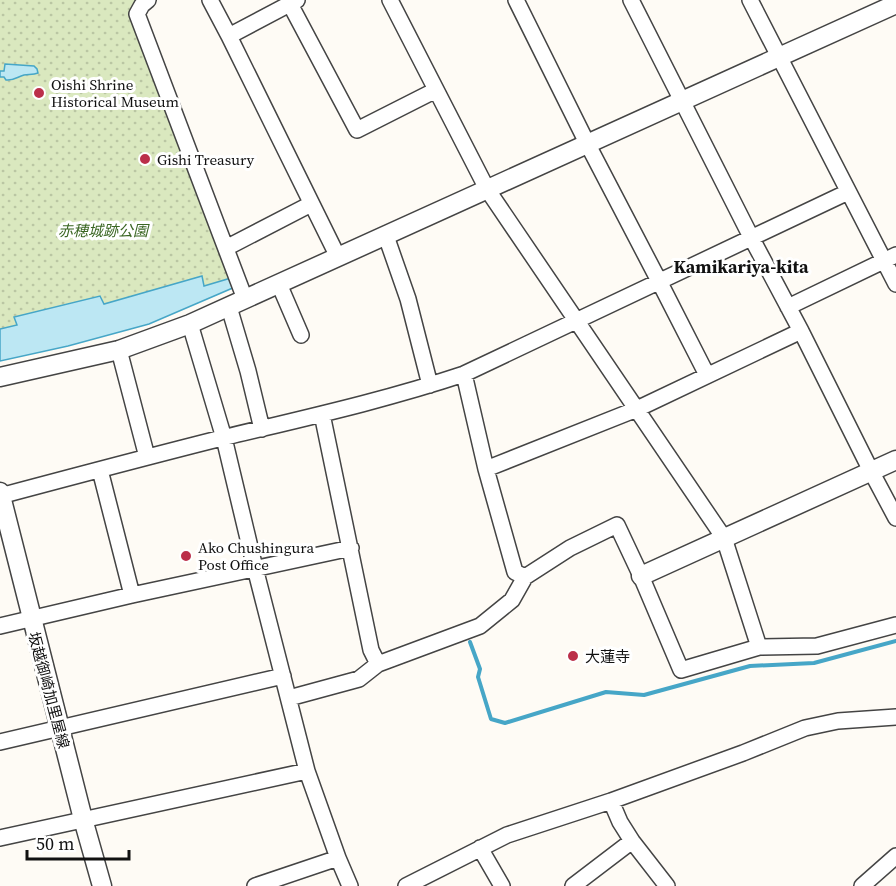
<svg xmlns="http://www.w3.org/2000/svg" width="896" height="886" font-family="'Source Serif 4','Noto Sans JP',serif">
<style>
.park{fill:url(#park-dots)}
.water{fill:#bce7f3;stroke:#46a6c7;stroke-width:1.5}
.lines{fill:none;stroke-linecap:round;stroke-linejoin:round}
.stream{stroke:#46a6c7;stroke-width:4}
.minor-casing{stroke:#444;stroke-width:18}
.tertiary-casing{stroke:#444;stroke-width:21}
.minor{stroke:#fff;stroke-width:15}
.tertiary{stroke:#fff;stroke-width:18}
.poi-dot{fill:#bb2f4a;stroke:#fff;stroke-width:2}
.labels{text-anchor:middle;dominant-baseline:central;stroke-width:6;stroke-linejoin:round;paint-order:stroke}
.poi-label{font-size:15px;fill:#111;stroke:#fff;text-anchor:start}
.park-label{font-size:15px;font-style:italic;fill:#3b6623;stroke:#fff}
.street-label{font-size:15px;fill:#111;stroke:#fff}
.quarter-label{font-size:18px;font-weight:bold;fill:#111;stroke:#fff}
</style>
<defs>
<pattern id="park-dots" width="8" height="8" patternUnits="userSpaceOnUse" patternTransform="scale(1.5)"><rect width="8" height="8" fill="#dae8bf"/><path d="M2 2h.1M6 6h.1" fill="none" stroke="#bac6a3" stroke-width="1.8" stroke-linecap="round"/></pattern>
</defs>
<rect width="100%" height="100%" fill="#fefbf5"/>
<path class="park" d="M0 0H136L131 18 231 278 149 324 68 346 0 361Z"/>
<path class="water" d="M5 64 34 66 37 69 38 73C33 75 28 74 24 75 17 77 13 81 6 80L4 77H0V71H4Z
M202 276 204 286 231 278 235 287 149 324 68 346 0 361V329L17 325 14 317 100 296 104 304Z"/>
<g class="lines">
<path class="stream" d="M470 642 480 669 478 677 491 719 505 723 606 692 644 695 750 666 814 663 896 641"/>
<g class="minor-casing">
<path id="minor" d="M148 0 142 5 137 14 245 299
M210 0 229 36 338 257
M390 0 487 189 724 538 759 647
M516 0 587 143 659 281 707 375
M631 0 751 237 801 331 871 471 896 518
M750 0 896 284
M290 4 357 130 436 90
M229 36 297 0
M386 236 408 299 430 385
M226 248 311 204
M279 284 301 335
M229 307 248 371 262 429
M788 307 896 255
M190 324 224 438 255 568 307 771 338 858 350 886
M119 350 147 457
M464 374 486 469 515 572 525 577
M322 414 371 650 378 664
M486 469 637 409 801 331
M100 470 132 595
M0 496C75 476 150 456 226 437 305 418 386 400 464 374L848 192
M0 626 132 595 351 548
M289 698 359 679 378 664 480 626 512 600 525 577 570 548 617 525 641 576 681 670 759 647 817 646 896 625
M0 742 283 676
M611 801 620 822 632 841 667 886
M0 838 307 771
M480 848 502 886
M255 886 338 858
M406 886 507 835 611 801 743 753 805 728 838 721 896 717
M573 886 632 841
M862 886 896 856"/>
</g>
<g class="tertiary-casing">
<path id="tertiary" d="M0 377 119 350 190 324 896 4
M0 492 83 819 102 886
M641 576 896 460"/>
</g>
<use href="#minor" class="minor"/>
<use href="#tertiary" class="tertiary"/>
</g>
<g class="poi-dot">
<circle cx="39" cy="93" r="6"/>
<circle cx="145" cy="159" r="6"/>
<circle cx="186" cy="556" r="6"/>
<circle cx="573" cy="656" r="6"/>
</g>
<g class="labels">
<g class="poi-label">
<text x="51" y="84">Oishi Shrine<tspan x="51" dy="17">Historical Museum</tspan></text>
<text x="157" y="159">Gishi Treasury</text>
<text x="198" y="547">Ako Chushingura<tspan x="198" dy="17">Post Office</tspan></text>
<text x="585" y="656">大蓮寺</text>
</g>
<g class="park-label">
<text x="103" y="230">赤穂城跡公園</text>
</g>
<g class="street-label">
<text transform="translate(49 690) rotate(75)">坂越御崎加里屋線</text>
</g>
<g class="quarter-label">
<text x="741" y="266">Kamikariya-kita</text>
</g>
</g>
<path d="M27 850v9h102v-9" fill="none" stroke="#111111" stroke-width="3"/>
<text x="36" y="850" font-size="18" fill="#111111" stroke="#ffffff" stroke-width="4.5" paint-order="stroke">50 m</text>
</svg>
